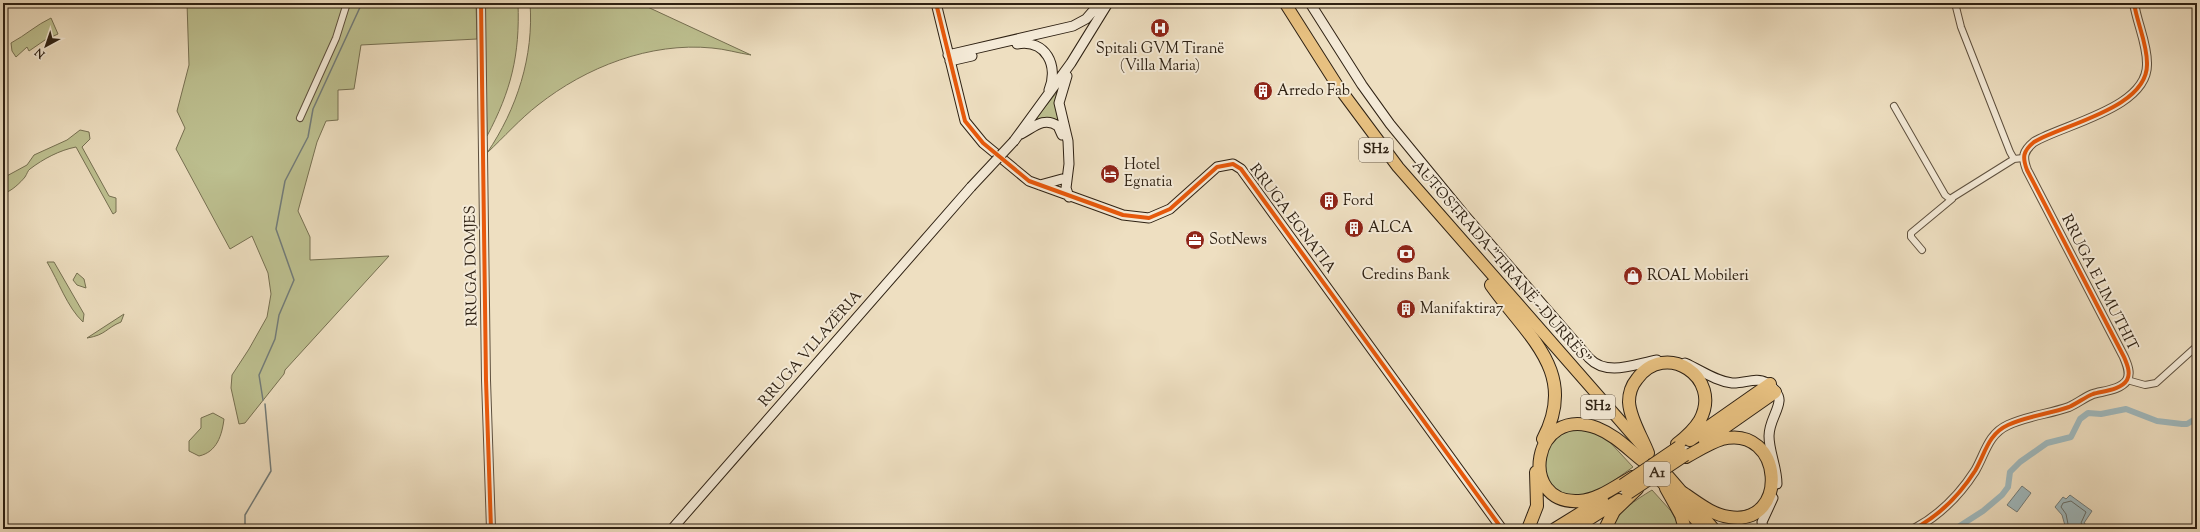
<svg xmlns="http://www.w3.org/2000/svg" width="2200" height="532" font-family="'Sorts Mill Goudy',serif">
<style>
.green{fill:#bdc090;stroke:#767052}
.water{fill:#9fb9be;stroke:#727c7a}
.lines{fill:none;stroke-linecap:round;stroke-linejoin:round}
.shore{stroke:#666d68;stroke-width:1}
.stream{stroke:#727c7a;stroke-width:1.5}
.canal{stroke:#9fb9be;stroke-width:6}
.minor-casing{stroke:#5e503e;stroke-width:8}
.tertiary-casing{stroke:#5e503e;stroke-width:10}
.secondary-casing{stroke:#2e2113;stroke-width:11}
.trunk-casing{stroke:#2e2113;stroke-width:13}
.motorway-casing{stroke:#2e2113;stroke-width:14}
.minor{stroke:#f4ead7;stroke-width:6}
.tertiary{stroke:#f4ead7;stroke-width:8}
.secondary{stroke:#f4ead7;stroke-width:9}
.trunk{stroke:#e7c080;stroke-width:11}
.motorway{stroke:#e7c080;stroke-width:12}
.secondary-bridge-casing{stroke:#2e2113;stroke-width:11;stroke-linecap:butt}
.motorway-bridge-casing{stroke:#2e2113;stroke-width:14;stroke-linecap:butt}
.secondary-bridge{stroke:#f4ead7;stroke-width:9}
.motorway-bridge{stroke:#e7c080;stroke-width:12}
.cycleway-casing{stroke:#f4ead7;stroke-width:6}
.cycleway{stroke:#e8590c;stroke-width:4}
.labels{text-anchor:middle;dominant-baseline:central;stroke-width:4;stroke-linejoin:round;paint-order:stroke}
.shield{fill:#f4ead7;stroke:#695d4e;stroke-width:1}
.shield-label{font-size:14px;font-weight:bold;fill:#2e2113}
.poi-label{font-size:15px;fill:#2e2113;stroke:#f4ead7;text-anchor:start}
.street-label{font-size:15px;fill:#2e2113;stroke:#f4ead7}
</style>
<rect width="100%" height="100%" fill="#eedfc1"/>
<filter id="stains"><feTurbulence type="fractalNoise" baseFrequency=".005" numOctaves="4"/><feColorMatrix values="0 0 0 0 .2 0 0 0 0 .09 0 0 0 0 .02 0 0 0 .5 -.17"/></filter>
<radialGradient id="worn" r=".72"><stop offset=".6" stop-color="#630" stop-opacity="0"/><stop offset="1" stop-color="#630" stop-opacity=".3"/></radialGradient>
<path class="green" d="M187 3H476L477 39 361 45 354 89 338 90V120L326 121 317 142 298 211 310 237V260L389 256 285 370 284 374 245 423 239 424 231 388 232 375 249 349 267 317 271 294 268 273 252 236 230 249 176 149 185 128 177 111 189 65Z
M484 3H518C520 55 511 91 487 136Z
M530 3H639L751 55C738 53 725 49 712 48 650 42 586 67 538 105 520 119 504 137 487 153 517 109 534 56 530 3Z
M51 18 58 34 45 40 29 51 27 47 16 57 12 51 11 43C26 35 36 25 51 18Z
M1057 92 1058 120 1033 122Z
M80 130 89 132 90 139 82 147 109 196 116 198V212L113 214 76 147C60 150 43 159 30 169 28 170 27 174 25 177 21 182 10 193 3 193V178L27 165 34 155 67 140Z
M47 262H54L84 314 83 322C67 307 59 282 47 262Z
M77 273 84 279 86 288 77 285 73 280Z
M124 314 121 322C106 328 106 335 87 338Z
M213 413 224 419C222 435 217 452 199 456L189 451V441L201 428V418Z
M1571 429 1591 430 1607 439 1633 467 1602 489 1585 497 1557 492 1546 479 1544 455 1557 436Z
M1652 490 1671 511 1681 529H1610C1620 510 1634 501 1652 490Z"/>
<path class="water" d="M2022 486 2031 493 2017 512 2007 505Z
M2070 495 2092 511 2084 523 2092 529H2066L2062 515 2055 507 2063 497 2066 499Z"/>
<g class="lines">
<path class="shore" d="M2069 529 2066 514 2061 507 2063 503 2071 501 2086 512 2081 523 2085 529"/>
<path class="stream" d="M263 400 259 375 275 339 279 315 294 280 276 229 285 181 308 137 313 109 362 3
M245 529V515L271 471 265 404"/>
<path class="canal" d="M1955 529 1983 511 2002 495 2008 487 2010 472 2020 462 2047 443 2071 437 2080 419 2088 413 2101 414 2126 409 2157 421 2182 424H2187L2197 418"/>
<g class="minor-casing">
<path id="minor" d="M1955 3 1961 27 2010 152 2014 159 2023 158
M1894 106 1945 195 1950 199 2014 159
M300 118 336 38 347 3
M1922 250 1911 237V233L1952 199
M2127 380 2145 385 2156 383 2197 346"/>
</g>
<g class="tertiary-casing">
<path id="tertiary" d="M481 3 486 380 491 529
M1914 529C1940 515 1959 496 1975 471 1985 454 1988 434 2008 425 2027 416 2049 414 2069 407 2078 403 2085 397 2093 394 2103 391 2121 390 2127 380 2131 373 2127 364 2124 357L2027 170C2022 157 2023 151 2034 142 2064 124 2149 108 2147 63 2147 43 2137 23 2134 3"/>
</g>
<g class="secondary-casing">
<path id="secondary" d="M936 3 965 121 983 143 1029 181 1123 215 1149 218 1170 209 1217 167 1233 164 1241 169 1502 529
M1310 3 1362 85 1390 124 1463 213 1589 358C1607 377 1635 364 1657 360
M1017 44C1046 39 1059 66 1049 90
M948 55 1073 26 1086 19 1100 3
M950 61 972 56
M1067 76 1059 103 1068 141 1069 164 1066 188 1069 197
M1021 134C1033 128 1044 116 1058 126L1062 135
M1014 141 1071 63 1108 3
M1040 185 1062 179
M1685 363C1701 370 1715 381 1732 383 1742 384 1757 377 1765 382 1771 384 1780 395 1779 401 1778 412 1769 422 1769 436 1769 452 1777 467 1777 484
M672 529 971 187
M1763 529 1762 522 1773 498"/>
</g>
<g class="trunk-casing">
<path id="trunk" d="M1285 3 1337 85 1398 167 1644 448
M1657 463 1714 529
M1650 469 1704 529"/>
</g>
<g class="motorway-casing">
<path id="motorway" d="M1491 285C1527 336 1579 372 1543 439
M1690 440 1770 384
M1705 441 1775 392
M1648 453C1642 437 1630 419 1629 402 1629 393 1632 385 1637 379 1665 340 1723 377 1700 420 1694 430 1686 437 1677 444
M1632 477C1616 486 1598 500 1579 501 1517 505 1532 403 1597 428 1615 435 1628 449 1642 460
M1666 488 1681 515 1685 529
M1683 493C1697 502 1712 515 1729 517 1790 527 1784 424 1722 439 1709 443 1697 451 1686 457
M1528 529 1537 506 1536 472
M1555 529 1602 500
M1573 529 1619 500
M1605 529 1614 511 1637 489"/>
</g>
<use href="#minor" class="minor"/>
<use href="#tertiary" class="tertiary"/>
<use href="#secondary" class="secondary"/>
<use href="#trunk" class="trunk"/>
<use href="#motorway" class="motorway"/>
<g class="secondary-bridge-casing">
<path id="secondary-bridge" d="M971 187 1014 141"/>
</g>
<g class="motorway-bridge-casing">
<path id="motorway-bridge" d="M1623 485 1679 447
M1628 493 1685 455"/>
</g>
<use href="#secondary-bridge" class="secondary-bridge"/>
<use href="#motorway-bridge" class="motorway-bridge"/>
<g class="cycleway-casing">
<path id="cycleway" d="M481 3 486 380 491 529
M936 3 965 121 983 143 1029 181 1123 215 1149 218 1170 209 1217 167 1233 164 1241 169 1502 529
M1914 529C1940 515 1959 496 1975 471 1985 454 1988 434 2008 425 2027 416 2049 414 2069 407 2078 403 2085 397 2093 394 2103 391 2121 390 2127 380 2131 373 2127 364 2124 357L2027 170C2022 157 2023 151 2034 142 2064 124 2149 108 2147 63 2147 43 2137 23 2134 3"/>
</g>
<use href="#cycleway" class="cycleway"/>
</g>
<defs>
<g id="hospital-disc" transform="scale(1)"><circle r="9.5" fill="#8f2418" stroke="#f4ead7"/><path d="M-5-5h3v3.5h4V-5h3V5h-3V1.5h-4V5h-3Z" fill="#fff"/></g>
<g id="building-disc" transform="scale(1)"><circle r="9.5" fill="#8f2418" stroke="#f4ead7"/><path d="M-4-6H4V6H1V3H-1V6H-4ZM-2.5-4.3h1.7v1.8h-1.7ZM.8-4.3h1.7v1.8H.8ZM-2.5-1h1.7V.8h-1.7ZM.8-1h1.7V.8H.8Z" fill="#fff"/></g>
<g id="hotel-disc" transform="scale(1)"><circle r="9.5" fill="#8f2418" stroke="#f4ead7"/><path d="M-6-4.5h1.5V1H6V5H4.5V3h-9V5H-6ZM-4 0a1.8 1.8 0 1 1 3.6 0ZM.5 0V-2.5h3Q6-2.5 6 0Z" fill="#fff"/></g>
<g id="office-disc" transform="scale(1)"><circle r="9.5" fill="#8f2418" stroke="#f4ead7"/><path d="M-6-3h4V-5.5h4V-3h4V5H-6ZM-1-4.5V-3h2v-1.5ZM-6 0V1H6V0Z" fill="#fff"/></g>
<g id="bank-disc" transform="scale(1)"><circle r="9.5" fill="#8f2418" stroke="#f4ead7"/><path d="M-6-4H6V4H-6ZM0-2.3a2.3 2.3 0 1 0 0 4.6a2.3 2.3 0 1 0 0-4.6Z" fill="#fff"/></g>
<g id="shop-disc" transform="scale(1)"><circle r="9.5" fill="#8f2418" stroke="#f4ead7"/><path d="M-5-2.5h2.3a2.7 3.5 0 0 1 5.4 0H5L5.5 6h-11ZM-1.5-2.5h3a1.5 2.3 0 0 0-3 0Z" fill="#fff"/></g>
</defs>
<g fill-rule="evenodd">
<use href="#hospital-disc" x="1160" y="28"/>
<use href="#building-disc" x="1263" y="91"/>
<use href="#hotel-disc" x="1110" y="174"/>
<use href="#building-disc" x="1329" y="201"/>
<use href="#building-disc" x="1354" y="228"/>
<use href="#office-disc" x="1195" y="240"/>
<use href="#bank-disc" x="1406" y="254"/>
<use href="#shop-disc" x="1633" y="276"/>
<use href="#building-disc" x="1406" y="309"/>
</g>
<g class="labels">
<g class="shield">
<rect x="1359" y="138" width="34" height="24" rx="3"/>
<rect x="1581" y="395" width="34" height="24" rx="3"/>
<rect x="1644" y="462" width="26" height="24" rx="3"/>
</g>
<g class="shield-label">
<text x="1376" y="150">SH2</text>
<text x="1598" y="407">SH2</text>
<text x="1657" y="474">A1</text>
</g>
<g class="poi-label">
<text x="1160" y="49" text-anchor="middle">Spitali GVM Tiranë<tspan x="1160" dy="17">(Villa Maria)</tspan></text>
<text x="1277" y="91">Arredo Fab</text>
<text x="1124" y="165">Hotel<tspan x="1124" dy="17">Egnatia</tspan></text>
<text x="1343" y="201">Ford</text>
<text x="1368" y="228">ALCA</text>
<text x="1209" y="240">SotNews</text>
<text x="1406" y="275" text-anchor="middle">Credins Bank</text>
<text x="1647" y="276">ROAL Mobileri</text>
<text x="1420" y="309">Manifaktira7</text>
</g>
<g class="street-label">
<text transform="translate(1292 219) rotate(53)">RRUGA EGNATIA</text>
<text transform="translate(1501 263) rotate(49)">AUTOSTRADA "TIRANË - DURRËS"</text>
<text transform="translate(472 266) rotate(-91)">RRUGA DOMJES</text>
<text transform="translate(2099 283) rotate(63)">RRUGA E LIMUTHIT</text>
<text transform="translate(811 349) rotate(-49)">RRUGA VLLAZËRIA</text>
</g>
</g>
<rect width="2200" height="532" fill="none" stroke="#eedfc1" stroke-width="16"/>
<rect x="4" y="4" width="2192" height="524" fill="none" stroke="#2e2113" stroke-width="2"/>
<rect x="8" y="8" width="2184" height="516" fill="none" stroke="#2e2113"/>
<g transform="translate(46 46) rotate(220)" stroke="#f4ead7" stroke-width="3" paint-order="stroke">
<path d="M0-3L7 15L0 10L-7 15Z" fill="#2e2113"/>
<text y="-6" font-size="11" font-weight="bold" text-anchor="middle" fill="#2e2113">N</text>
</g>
<rect width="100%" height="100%" filter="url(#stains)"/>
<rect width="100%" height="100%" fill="url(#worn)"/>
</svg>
